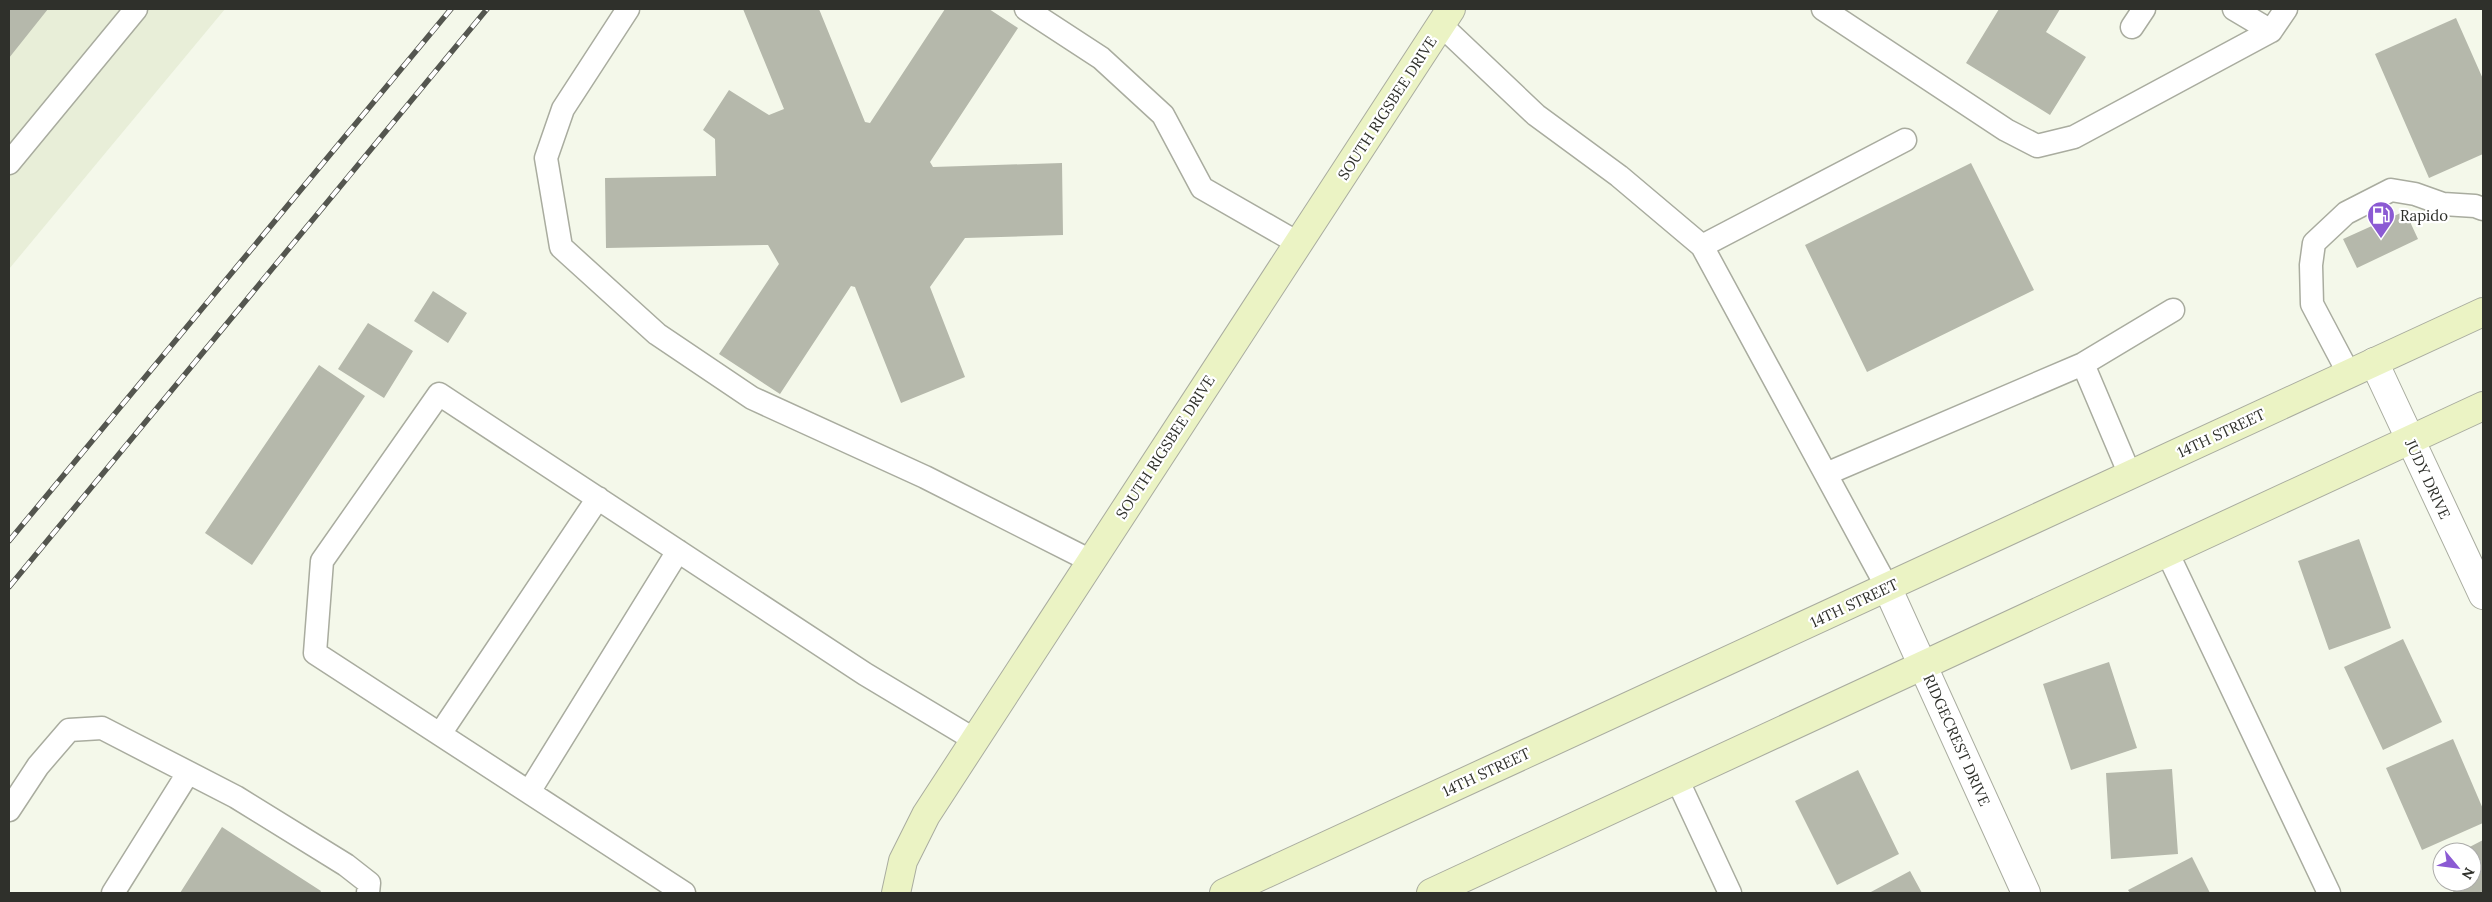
<svg xmlns="http://www.w3.org/2000/svg" width="2492" height="902" font-family="Lora,serif">
<style>
.built{fill:#e8eed8}
.building{fill:#b5b8ab}
.lines{fill:none;stroke-linecap:round;stroke-linejoin:round}
.lane-casing{stroke:#a9ac9f;stroke-width:25}
.street-casing{stroke:#a9ac9f;stroke-width:30}
.secondary-casing{stroke:#a9ac9f;stroke-width:30}
.lane{stroke:#fff;stroke-width:22}
.street{stroke:#fff;stroke-width:28}
.secondary{stroke:#ebf3c4;stroke-width:28}
.rail-casing{stroke:#54564f;stroke-width:5.5}
.rail{stroke:#fff;stroke-width:4;stroke-dasharray:11;stroke-linecap:butt}
.labels{text-anchor:middle;dominant-baseline:central;stroke-width:4.5;stroke-linejoin:round;paint-order:stroke}
.street-label{font-size:15px;fill:#2f302b;stroke:#fff}
.poi-label{font-size:15px;fill:#2f302b;stroke:#fff;text-anchor:start}
</style>
<rect width="100%" height="100%" fill="#f4f8ea"/>
<path class="built" d="M9 9H225L9 269Z"/>
<path class="building" d="M9 9H48L9 58Z
M743 9H819L865 122 870 123 945 9H989L1018 28 930 162 933 167 1062 163 1063 235 965 238 930 287 965 377 901 403 855 287 851 286 780 394 719 354 779 264 768 245 606 248 605 178 716 176 715 139 703 130 729 90 769 115 784 109Z
M1999 9H2060L2046 32 2086 57 2050 115 1966 63Z
M2456 18 2483 79V154L2429 178 2375 54Z
M1971 163 2034 290 1867 372 1805 245Z
M2405 211 2418 239 2357 268 2343 239Z
M433 291 467 313 448 343 414 321Z
M368 323 413 351 384 398 338 369Z
M319 365 365 396 252 565 205 533Z
M2359 539 2391 628 2329 650 2298 561Z
M2403 639 2442 722 2383 750 2344 667Z
M2109 662 2137 748 2071 770 2043 684Z
M2453 739 2483 809V823L2422 850 2386 768Z
M2172 769 2178 854 2111 859 2106 773Z
M1858 770 1899 854 1837 885 1795 801Z
M222 827 321 891 320 893H180Z
M2483 840V893H2454L2448 882H2472V852H2460Z
M2192 857 2210 893H2130L2128 890Z
M1910 871 1922 893H1869Z"/>
<g class="lines">
<g class="lane-casing">
<path id="lane" d="M628 9 563 109 546 158 561 247 657 334 752 398 925 477 1091 561
M1026 9 1101 58 1163 115 1202 188 1298 243
M1823 9 2006 130 2037 146 2074 137 2271 31 2286 9
M2234 9 2271 31
M1441 25 1536 115 1619 176 1702 246 1887 587
M2132 27 2144 9
M9 163 136 9
M1702 246 1905 140
M2083 364 2130 475
M2349 374 2312 304 2311 265 2314 243 2346 213 2391 190 2415 194 2443 204 2475 206 2483 209
M1826 474 2083 364 2173 310
M2167 552 2329 893
M440 734 598 498
M1677 779 1730 893
M529 792 678 551
M9 810 38 766 69 730 102 728 236 797 346 865 369 883 368 893
M113 893 188 773
M684 893 315 653 322 561 439 394 865 674 975 740"/>
</g>
<g class="street-casing">
<path id="street" d="M2374 362 2483 595
M1887 587 2026 893"/>
</g>
<g class="secondary-casing">
<path id="secondary" d="M896 893 903 861 926 815 1451 9
M1224 893 2483 312
M1431 893 2483 406"/>
</g>
<use href="#lane" class="lane"/>
<use href="#street" class="street"/>
<use href="#secondary" class="secondary"/>
<g class="rail-casing">
<path id="rail" d="M9 541 451 9
M9 587 487 9"/>
</g>
<use href="#rail" class="rail"/>
</g>
<defs>
<g id="fuel-pin" transform="scale(1.4375)"><path d="M0 17L-7.5 6A9.5 9.5 0 1 1 7.5 6Z" fill="#8b5ad3" stroke="#fff"/><path d="M-5.5-6h7V0h2V4h1.3V-2.5L3-4.5l.8-.8L6-3V5H2.5V1h-1V6h-7ZM-4.2-4.7v3.2H.2V-4.7Z" fill="#fff"/></g>
</defs>
<g fill-rule="evenodd">
<use href="#fuel-pin" x="2381" y="215"/>
</g>
<g class="labels">
<g class="street-label">
<text transform="translate(1387 108) rotate(-57)">SOUTH RIGSBEE DRIVE</text>
<text transform="translate(2221 433) rotate(-25)">14TH STREET</text>
<text transform="translate(1165 447) rotate(-57)">SOUTH RIGSBEE DRIVE</text>
<text transform="translate(2428 479) rotate(65)">JUDY DRIVE</text>
<text transform="translate(1854 603) rotate(-25)">14TH STREET</text>
<text transform="translate(1957 740) rotate(66)">RIDGECREST DRIVE</text>
<text transform="translate(1486 772) rotate(-25)">14TH STREET</text>
</g>
<g class="poi-label">
<text x="2400" y="215">Rapido</text>
</g>
</g>
<rect width="2492" height="902" fill="none" stroke="#2f302b" stroke-width="20"/>
<g transform="translate(2457 867) rotate(119)"><circle r="24" fill="#ffffff" stroke="#acacaa"/>
<path d="M0-4L9 19L0 12L-9 19Z" fill="#8b5ad3"/>
<text y="-8" font-size="14" font-weight="bold" text-anchor="middle" fill="#2f302b">N</text>
</g>
</svg>
